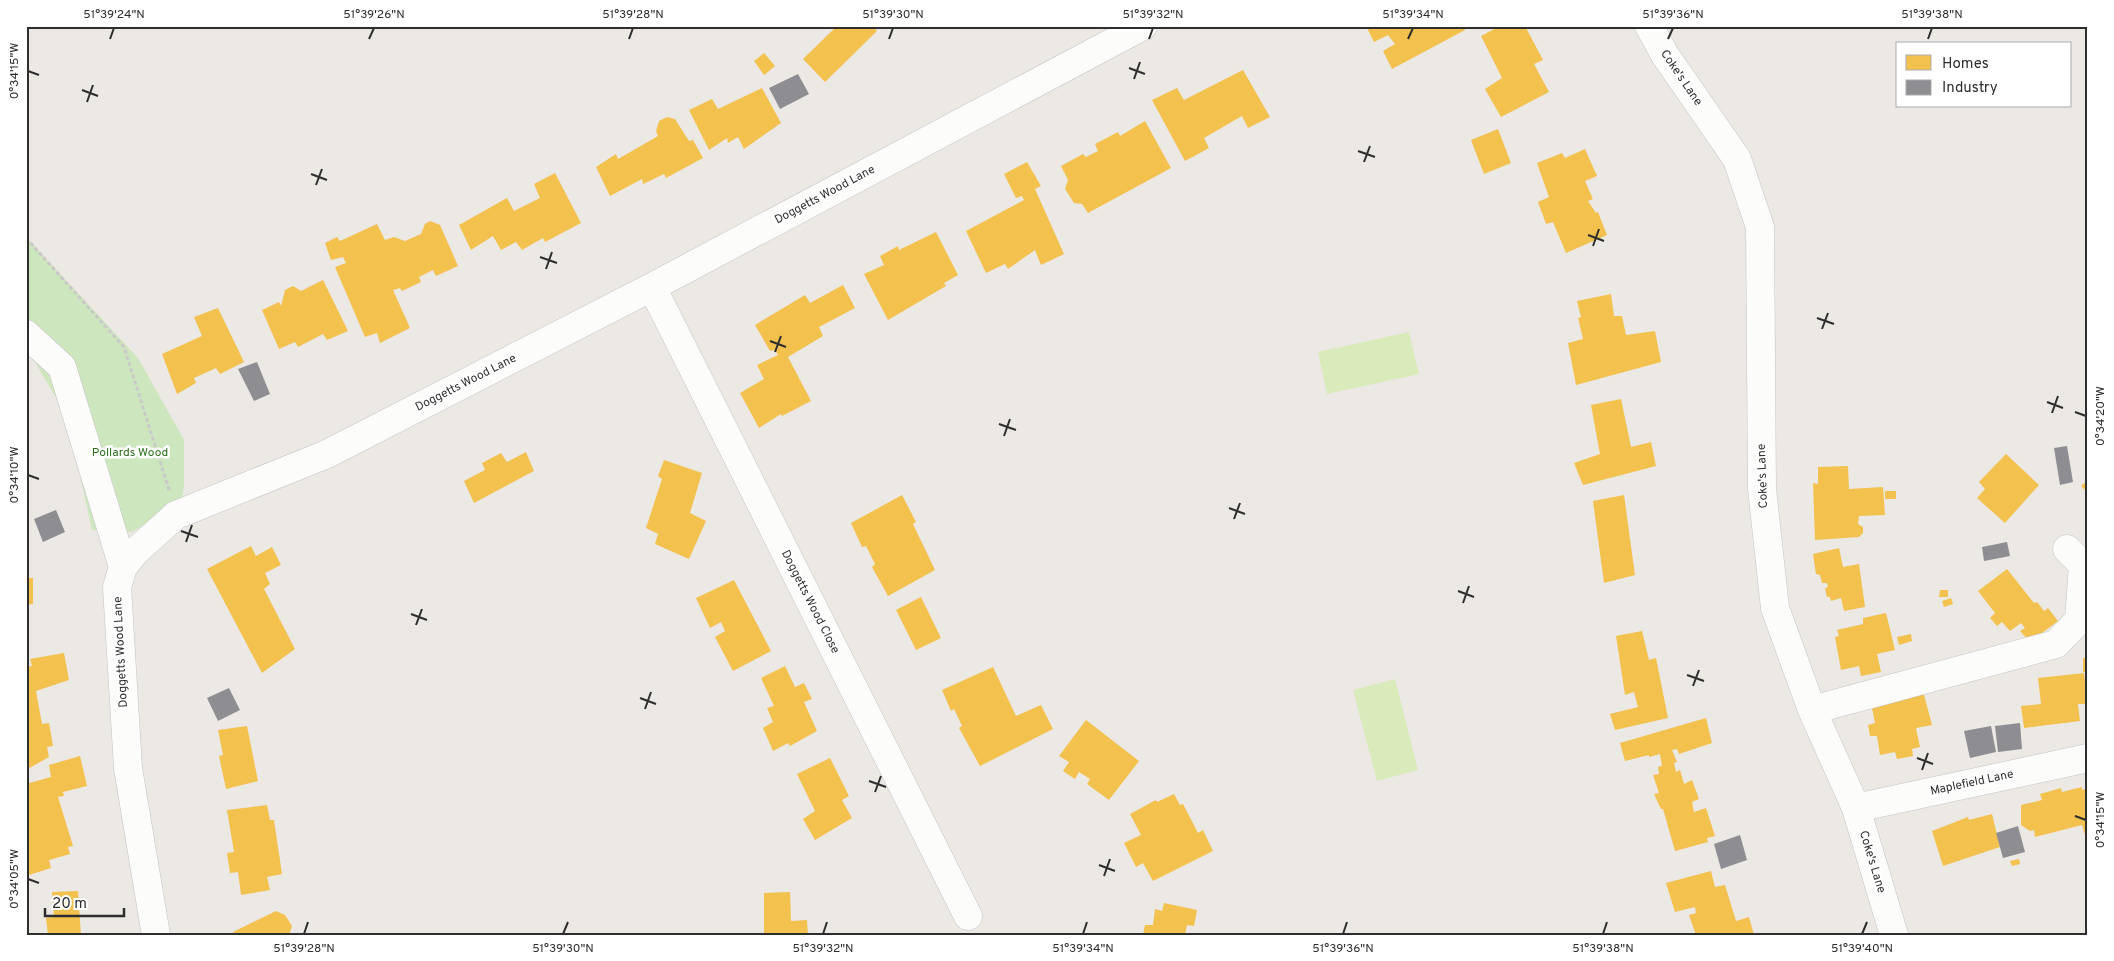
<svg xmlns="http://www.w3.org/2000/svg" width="2114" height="961" font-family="Overpass,sans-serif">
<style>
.green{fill:#cee6be}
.pitch{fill:#d9eabb}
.homes{fill:#f2c14e}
.industry{fill:#8d8d92}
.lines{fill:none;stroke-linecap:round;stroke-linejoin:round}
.minor-casing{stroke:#c5c4c5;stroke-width:29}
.path{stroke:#c9c9c8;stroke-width:3;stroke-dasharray:4 2.5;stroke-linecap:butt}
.minor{stroke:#fcfcfb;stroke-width:28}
.ticks{fill:none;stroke:#2e2e2e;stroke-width:2}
.labels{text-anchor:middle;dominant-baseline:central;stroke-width:5;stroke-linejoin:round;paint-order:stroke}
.street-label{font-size:12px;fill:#2e2e2e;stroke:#fff}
.park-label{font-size:12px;fill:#2c6e1b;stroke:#fff}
.neatline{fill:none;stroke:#2e2e2e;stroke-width:2}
.ticks-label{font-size:12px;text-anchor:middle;fill:#2e2e2e}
</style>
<rect width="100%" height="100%" fill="#ece8e4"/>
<path class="green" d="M26 237 138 358 184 440V486L181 504 132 532 92 530 67 416 26 347Z"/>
<path class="pitch" d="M1409 332 1419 374 1327 394 1318 352Z
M1395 679 1418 770 1377 781 1353 690Z"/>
<path class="homes" d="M837 26H873L877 31 825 82 803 59Z
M1366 26H1463L1465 30 1392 69 1383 51 1395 44 1388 35 1374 42Z
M1500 26H1525L1543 60 1534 64 1549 92 1501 117 1485 89 1502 78 1481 36Z
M764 53 775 66 764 75 754 61Z
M1243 70 1270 117 1248 128 1242 116 1204 138 1209 148 1185 161 1152 100 1177 88 1184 100Z
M762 88 781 123 744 149 738 137 728 143 727 138 709 150 689 110 712 99 718 109Z
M667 117 675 119 689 141 693 140 703 158 666 178 664 174 643 184 642 179 610 196 596 167 616 154 618 159 658 136 656 131 659 121Z
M1145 121 1171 168 1088 213 1082 204 1074 203 1065 189 1068 180 1061 166 1083 154 1086 157 1098 151 1095 144 1118 132 1120 136Z
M1498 129 1511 163 1484 174 1471 140Z
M1585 149 1597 176 1585 181 1593 199 1588 201 1596 213 1598 212 1607 235 1566 253 1553 222 1546 224 1538 202 1549 197 1537 163 1562 153 1565 158Z
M1027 162 1041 186 1035 189 1064 254 1041 265 1035 250 1008 269 1005 264 986 273 966 231 1024 200 1022 196 1016 198 1004 174Z
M555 173 581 223 545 242 543 238 522 250 516 242 501 250 493 236 471 250 459 225 507 198 514 211 540 198 534 184Z
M430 221 440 225 458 266 436 276 433 270 419 277 421 282 402 291 400 288 393 290 410 328 380 343 377 333 365 337 335 267 346 263 343 257 331 260 325 243 337 237 340 241 377 224 385 240 394 237 405 241 421 234 425 224Z
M936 232 958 275 944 283 946 286 888 320 864 274 884 265 880 256 898 246 899 250Z
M323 280 348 331 327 340 323 334 298 347 295 342 279 349 262 310 279 302 281 306 285 290 293 286 301 291Z
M843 285 855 308 819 327 823 336 788 357 811 401 782 416 781 414 759 428 740 393 764 379 757 365 778 355 775 350 770 351 755 325 805 295 810 303Z
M1611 294 1614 316H1622L1626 335 1655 331 1661 362 1576 385 1568 343 1583 339 1578 318 1581 317 1577 301Z
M218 308 244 362 220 374 216 368 194 378 196 383 177 394 162 354 202 336 194 317Z
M1621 399 1631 447 1651 442 1656 466 1583 485 1574 463 1600 454 1591 405Z
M526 452 534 471 474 503 464 481 485 470 482 463 501 453 507 462Z
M2006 454 2039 485 2005 523 1977 498 1985 489 1979 482Z
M664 460 702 473 690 513 706 521 689 559 655 544 658 534 646 528 662 479 658 476Z
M1848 466 1849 489 1883 487 1885 515 1859 516 1858 524 1863 527V533L1859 537 1815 540 1813 483 1818 484V467Z
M2088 480V493L2081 486Z
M1885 491H1896V499H1885Z
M902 495 916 522 913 524 935 570 888 596 872 567 875 564 866 546 862 547 851 523Z
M1624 495 1635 575 1604 583 1593 501Z
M251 546 256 556 272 547 281 565 265 573 270 584 264 589 295 649 262 673 207 569Z
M1839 548 1843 567 1859 564 1865 607 1844 611 1841 598 1831 601 1830 597H1827L1825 588 1828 587 1827 583H1822L1820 575 1816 574 1813 554Z
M2007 569 2034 603 2037 602 2044 611 2048 608 2058 621 2030 642 2020 631 2025 628 2021 623 2010 631 2002 622 1997 626 1990 618 1995 613 1978 591Z
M26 578H33V604L26 605Z
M734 580 771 651 733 671 715 637 725 631 721 622 710 628 696 598Z
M1940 590H1948V597H1939Z
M921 597 941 638 916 650 896 610Z
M1951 598 1953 604 1944 607 1942 601Z
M1886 613 1895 650 1877 654 1881 672 1861 676 1859 666 1841 670 1835 637 1839 636 1837 630 1863 624V618Z
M1642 631 1649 660 1656 658 1668 718 1615 730 1610 714 1638 707 1634 692 1625 695 1616 636Z
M1911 634 1912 641 1899 645 1897 637Z
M64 653 69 680 36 691 42 724 49 723 53 746 47 747 49 757 26 770V667L32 666 30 659Z
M2083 658H2088V671L2083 672Z
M785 666 795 687 804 683 812 699 804 702 817 731 790 746 788 743 773 751 763 728 773 722 767 708 774 706 761 678Z
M993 667 1016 716 1041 705 1053 729 980 766 959 728 962 726 954 709 951 711 942 690Z
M2084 673 2088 704H2078L2080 721 2024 728 2021 706 2041 704 2038 678Z
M1923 691 1932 725 1916 728 1920 747 1912 749 1913 756 1897 759 1895 752 1880 755 1877 736H1870L1868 725 1875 723 1871 703Z
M1706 718 1712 743 1679 754 1677 749 1672 750 1677 762 1674 763 1676 772 1680 770 1684 784 1692 780 1699 799 1692 802 1694 812 1706 808 1715 836 1707 838 1708 842 1675 851 1663 809H1661L1654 794 1659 793 1653 775 1659 774 1658 767 1662 766 1660 754 1649 757V755L1625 761 1620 743Z
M1086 720 1139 761 1109 800 1087 784 1090 779 1079 772 1075 779 1063 771 1069 762 1059 756Z
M247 726 258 781 226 789 219 756 223 755 218 730Z
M80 756 87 786 63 792 64 796 58 797 73 846 68 847 70 854 49 860 51 868 26 876V784L51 777 49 765Z
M830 758 849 796 842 800 852 818 815 840 803 819 815 811 797 774Z
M2082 787V790L2088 788V834L2085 835 2082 825 2035 837 2034 830 2030 831 2021 825V805L2042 800 2040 794 2061 788 2062 792Z
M1174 794 1180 805 1183 804 1198 833 1203 830 1213 851 1153 881 1143 863 1136 867 1124 843 1141 835 1130 814 1156 800 1157 802Z
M267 805 270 820H274L282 874 267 877 270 890 241 895 238 872 230 873 227 853 234 852 227 810Z
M1992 814 2000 847 1943 866 1932 831 1968 817 1969 820Z
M2019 859 2020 864 2012 866 2010 861Z
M1711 871 1715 887 1725 885 1736 921 1749 917 1754 935H1696L1689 915 1696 913 1695 907 1675 912 1666 883Z
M78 891 81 935H48L46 918 54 917 52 892Z
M790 892 791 921 807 920 808 935H764V893Z
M1164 903 1197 910 1194 926 1187 925 1185 935H1143L1145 925H1153L1155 909 1162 911Z
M276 911 285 915 292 926 289 935H235L233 932Z"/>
<path class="industry" d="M798 74 809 94 780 109 769 88Z
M257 362 270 394 254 401 238 369Z
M2067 446 2073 482 2060 485 2054 448Z
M56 510 65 532 43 542 34 519Z
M2007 542 2010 556 1984 561 1982 547Z
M229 688 240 710 218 721 207 698Z
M2020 723 2022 749 1998 752 1995 726Z
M1991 726 1996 752 1970 758 1964 731Z
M2018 826 2025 852 2003 858 1996 833Z
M1740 835 1747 860 1721 869 1714 844Z"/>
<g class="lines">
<g class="minor-casing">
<path id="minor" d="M1649 26 1665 55 1737 159 1760 227 1762 489 1775 608 1812 710 1856 808 1894 935
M652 287 968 916
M26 334 62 367 123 567
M1812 710 2056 644 2079 620 2083 565 2067 549
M1856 808 2088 758
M156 935 128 768 117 587 123 567 136 551 176 515 327 454 652 287 1143 26"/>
</g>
<path class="path" d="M26 238 124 347 169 490"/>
<use href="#minor" class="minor"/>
</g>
<path class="ticks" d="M110 39 114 28M369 39 374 28M629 39 633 28M889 39 893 28M1149 39 1153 28M1408 39 1413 28M1668 39 1673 28M1928 39 1932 28M1129 68 1145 74M28 71 39 75M1134 79 1140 62M82 90 98 96M87 102 93 85M1358 151 1375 157M1364 162 1370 146M311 174 327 180M316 185 322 169M1588 235 1604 241M1593 246 1599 229M540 257 557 263M546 269 552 252M1817 318 1834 324M1822 329 1828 313M770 341 786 347M775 352 781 336M2047 402 2063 408M2075 412 2086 416M2052 413 2058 396M999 424 1016 430M1004 436 1010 419M28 475 39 479M1229 508 1245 514M1234 519 1240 503M181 531 198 537M186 542 192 525M1458 591 1474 597M1463 603 1469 586M411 614 427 620M416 625 422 609M1687 675 1704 681M1693 686 1699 670M640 698 656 704M645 709 651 692M1917 758 1933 764M1922 770 1928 753M869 781 886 787M875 792 881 776M2075 816 2086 820M1099 865 1115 871M1104 876 1110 859M28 879 39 883M304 934 308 922M563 934 568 922M823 934 827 922M1083 934 1087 922M1343 934 1347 922M1603 934 1607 922M1862 934 1867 922"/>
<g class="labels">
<g class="street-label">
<text transform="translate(1681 78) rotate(56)">Coke's Lane</text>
<text transform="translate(825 195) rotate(-28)">Doggetts Wood Lane</text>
<text transform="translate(466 383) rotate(-27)">Doggetts Wood Lane</text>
<text transform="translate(1763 476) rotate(-92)">Coke's Lane</text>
<text transform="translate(810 602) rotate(63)">Doggetts Wood Close</text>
<text transform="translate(121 652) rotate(-93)">Doggetts Wood Lane</text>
<text transform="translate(1972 783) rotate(-12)">Maplefield Lane</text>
<text transform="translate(1872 862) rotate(73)">Coke's Lane</text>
</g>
<g class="park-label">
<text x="130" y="453">Pollards Wood</text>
</g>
</g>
<rect width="2114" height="961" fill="none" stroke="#ffffff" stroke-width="55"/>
<rect x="1896" y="42" width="175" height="65" fill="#ffffff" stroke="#ababab"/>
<rect x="1906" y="55" width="25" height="15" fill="#f2c14e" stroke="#ababab"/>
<text x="1942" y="68" font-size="15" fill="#2e2e2e">Homes</text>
<rect x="1906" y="80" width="25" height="15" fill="#8d8d92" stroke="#ababab"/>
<text x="1942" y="92" font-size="15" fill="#2e2e2e">Industry</text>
<path d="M45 908v8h79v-8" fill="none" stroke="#2e2e2e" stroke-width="2.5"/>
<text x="52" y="908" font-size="15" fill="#2e2e2e" stroke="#ffffff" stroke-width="4" paint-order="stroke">20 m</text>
<rect x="28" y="28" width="2058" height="906" class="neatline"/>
<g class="ticks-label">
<text x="114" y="18">51°39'24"N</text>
<text x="374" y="18">51°39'26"N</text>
<text x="633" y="18">51°39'28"N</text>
<text x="893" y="18">51°39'30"N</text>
<text x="1153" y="18">51°39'32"N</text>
<text x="1413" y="18">51°39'34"N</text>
<text x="1673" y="18">51°39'36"N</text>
<text x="1932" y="18">51°39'38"N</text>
<text transform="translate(14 71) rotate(-90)" y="4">0°34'15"W</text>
<text transform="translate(2100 416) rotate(-90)" y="4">0°34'20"W</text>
<text transform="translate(14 475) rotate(-90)" y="4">0°34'10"W</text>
<text transform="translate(2100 820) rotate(-90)" y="4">0°34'15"W</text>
<text transform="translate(14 879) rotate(-90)" y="4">0°34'05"W</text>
<text x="304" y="952">51°39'28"N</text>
<text x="563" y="952">51°39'30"N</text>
<text x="823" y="952">51°39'32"N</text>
<text x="1083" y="952">51°39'34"N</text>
<text x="1343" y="952">51°39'36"N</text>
<text x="1603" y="952">51°39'38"N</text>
<text x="1862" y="952">51°39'40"N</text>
</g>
</svg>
